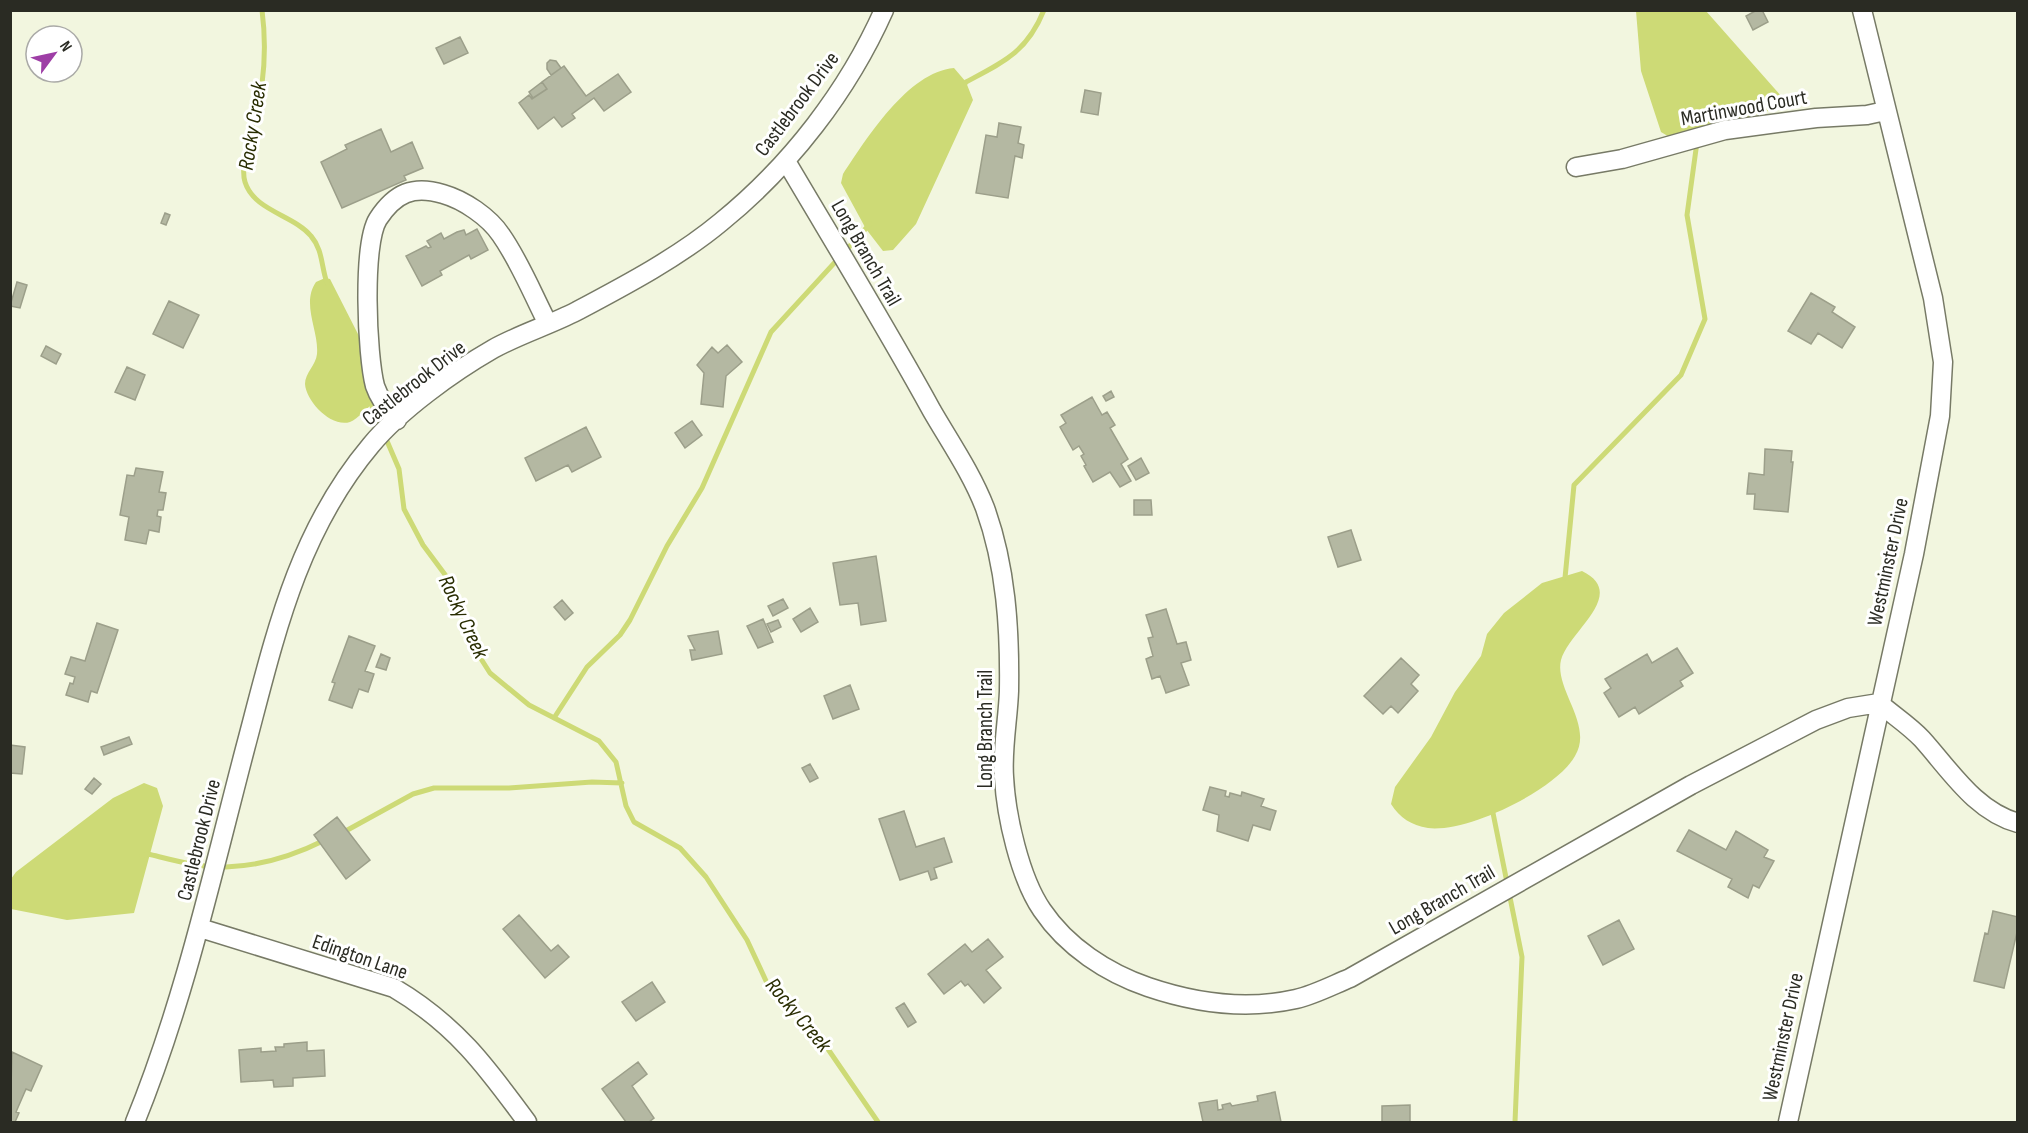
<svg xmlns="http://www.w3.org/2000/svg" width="2028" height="1133" font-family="'Sofia Sans Condensed',sans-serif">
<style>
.water{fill:#cdda76}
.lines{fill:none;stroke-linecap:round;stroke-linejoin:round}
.stream{stroke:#cdda76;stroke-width:5}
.building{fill:#b4b8a2;stroke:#9c9f8a;stroke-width:1.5}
.minor-casing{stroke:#777a66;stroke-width:21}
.minor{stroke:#fff;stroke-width:18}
.labels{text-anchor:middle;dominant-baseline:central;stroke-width:6;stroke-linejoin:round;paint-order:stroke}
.street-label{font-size:21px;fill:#2a2b23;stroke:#fff}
.water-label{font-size:22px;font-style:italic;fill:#292d02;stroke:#fff}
</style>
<rect width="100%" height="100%" fill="#f2f6df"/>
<path class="water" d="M1636 11H1706L1782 97 1781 107 1707 130 1671 138 1661 132 1641 71Z
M954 68 966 82 973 100 916 224 893 250 883 251 866 229 841 183 843 174C867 138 908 72 954 68Z
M325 278 330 279 360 338 375 401C368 407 358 419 350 422 331 428 306 401 305 384 305 373 316 365 317 354 319 330 301 304 316 282Z
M1582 571C1629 594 1569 631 1561 660 1554 689 1594 725 1575 756 1556 790 1467 833 1428 828 1411 825 1400 818 1391 804L1395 787 1431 737 1455 692 1481 656 1487 634 1504 613 1542 583Z
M144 783 157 788 163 806 134 913 67 920 11 909V879L16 872 113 798Z"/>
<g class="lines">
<path class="stream" d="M262 10C265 33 265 61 262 84 260 109 238 160 245 182 254 211 294 215 311 236 323 250 321 266 327 283
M963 87 966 82C1004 62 1027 52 1044 10
M369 399 399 469 404 509 423 545 452 584 476 651 490 673 529 705 599 741 616 762 626 806 634 822 680 848 706 877 747 940 767 983 819 1036 878 1122
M1565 578 1574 485 1681 375 1705 319 1687 215 1697 142
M554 718 587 667 620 635 630 620 667 546 702 488 771 332 870 224
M1493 813 1522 957 1515 1122
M342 833 413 794 434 788H509L592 782 622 783
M142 856 148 854C173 860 200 868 226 867 260 866 295 855 325 840"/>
</g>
<path class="building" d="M1757 10H1762L1768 22 1753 30 1746 16Z
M460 37 468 53 444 64 436 48Z
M550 60 556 61 561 68 551 75 547 69V63Z
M564 66 586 96 618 74 631 92 604 111 594 98 572 114 575 118 562 127 554 117 538 129 519 103 529 95 532 99 547 89 542 82Z
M542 82 547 89 533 98 529 92Z
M1085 90 1101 93 1098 115 1081 112Z
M999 123 1021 127 1018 143 1024 145 1022 158 1015 156 1008 198 976 193 986 135 997 137Z
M381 129 391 152 412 142 423 168 404 176 406 180 342 208 321 162 347 149 345 145Z
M165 213 170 215 166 225 161 223Z
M477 229 488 250 471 259 469 255 440 271 442 275 422 286 406 256 426 246 428 248 431 247 427 241 441 233 444 239 457 232 464 230 466 235Z
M17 282 27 285 20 308 10 306Z
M1811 293 1835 307 1832 312 1855 327 1842 348 1818 333 1811 344 1788 331Z
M169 301 199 315 183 348 153 334Z
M727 345 742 362 726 376 723 407 701 404 704 373 697 365 712 347 718 353Z
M46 346 61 354 56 364 41 356Z
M127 367 145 375 135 400 115 392Z
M1111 391 1114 397 1106 401 1103 396Z
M1092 397 1102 415 1107 412 1115 425 1110 428 1128 459 1121 464 1131 481 1120 487 1110 472 1093 482 1084 466 1086 465 1081 456 1084 454 1079 446 1073 450 1060 427 1066 423 1061 415Z
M692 421 702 435 685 448 675 433Z
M586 427 601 457 572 472 568 465 536 481 525 458Z
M1765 449 1792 451 1791 462H1793L1788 512 1754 509 1755 494H1747L1749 473 1764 475Z
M1141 458 1149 473 1136 480 1128 466Z
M136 468 163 472 159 492 166 493 163 510H158L157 516 161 517 159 532 149 530 146 544 125 540 129 517 120 515 127 475 134 476Z
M1134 500H1151L1152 515H1134Z
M1351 530 1361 560 1338 567 1328 537Z
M876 556 886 621 861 625 858 603 840 605 833 563Z
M783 599 788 608 773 616 768 606Z
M562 600 573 613 565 620 554 607Z
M810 608 818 622 801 632 793 619Z
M1166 609 1177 644 1186 642 1191 660 1181 663 1189 685 1166 693 1160 676 1152 679 1146 659 1153 656 1148 638 1153 637 1146 615Z
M763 619 773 642 758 648 747 626Z
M778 620 781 627 771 632 767 624Z
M97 623 118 630 97 693 91 691 88 702 66 695 70 683 73 684 75 677 65 674 71 657 85 661Z
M718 631 722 654 692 660 690 650H695L688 636Z
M349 636 375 646 365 671 374 674 368 692 359 689 352 708 329 700 335 683 332 682Z
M1677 648 1693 673 1680 681 1683 686 1639 714 1635 707 1619 717 1604 693 1611 688 1605 679 1647 654 1652 663Z
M381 654 390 658 386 670 376 667Z
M1401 658 1419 675 1411 684 1418 691 1398 713 1391 706 1383 714 1364 696Z
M850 685 859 709 833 719 824 696Z
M129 737 132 744 104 755 101 747Z
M10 745 25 747 22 774 10 773Z
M810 764 818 778 810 782 802 768Z
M94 778 101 784 92 794 85 789Z
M1210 787 1226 791 1225 796 1229 797 1230 793 1241 796 1242 792 1264 799 1261 806 1276 811 1270 830 1253 825 1248 841 1217 831 1219 815 1203 810Z
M904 811 916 847 944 838 952 862 934 868 937 878 931 880 928 871 900 880 879 819Z
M337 817 370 860 346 879 314 835Z
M1689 830 1726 850 1736 831 1768 850 1764 857 1774 861 1759 888 1753 885 1748 898 1728 887 1732 879 1677 851Z
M1993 911 2018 917V928L2004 988 1974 981 1985 933 1988 934Z
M519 915 551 951 558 945 569 957 545 978 503 929Z
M1619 920 1634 949 1603 965 1588 936Z
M988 939 1003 957 986 970 1001 988 984 1003 968 984 965 986 961 981 944 994 928 974 965 944 972 952Z
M652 982 665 1002 636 1021 622 1002Z
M904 1003 916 1022 908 1027 896 1008Z
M307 1042V1051L324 1050 325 1076 293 1078V1086L274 1087 273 1080 241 1082 239 1050 261 1048V1052L276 1051 275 1047H284V1044Z
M12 1052 42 1066 31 1091 26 1089 16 1112 19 1113 15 1122H10Z
M638 1062 647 1074 632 1086 654 1118 649 1122H626L602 1089Z
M1275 1092 1281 1122H1203L1199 1103 1217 1100 1218 1110 1223 1109 1222 1105 1230 1103 1232 1106 1258 1101 1257 1096Z
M1410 1105V1122H1382V1106Z"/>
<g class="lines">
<g class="minor-casing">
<path id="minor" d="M786 161C835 244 886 327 932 411 950 442 972 474 985 508 1006 566 1010 629 1009 691 1008 719 1002 749 1004 777 1006 816 1020 878 1042 910 1067 947 1107 973 1148 987 1195 1003 1247 1010 1296 999 1314 995 1333 985 1350 978L1691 785 1816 720 1848 708 1879 703C1893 715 1910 726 1922 739 1950 770 1975 811 2018 823
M1576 167 1622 159 1725 130 1816 118 1867 115 1885 111
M397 420C388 410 379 398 375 386 367 356 362 244 378 219 395 193 413 185 443 194 464 200 489 217 501 235 520 262 533 295 548 324
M200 928 394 988C455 1024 486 1066 527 1122
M135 1122C184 1002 212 875 245 749 274 640 296 534 371 445 400 410 453 372 493 349 520 334 550 325 577 311 626 285 679 257 721 222 790 166 848 91 884 10
M1788 1122 1914 554 1940 416 1943 362 1933 298 1862 10"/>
</g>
<use href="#minor" class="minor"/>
</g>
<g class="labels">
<g class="street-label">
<text transform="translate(797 104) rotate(-53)">Castlebrook Drive</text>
<text transform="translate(1744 108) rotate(-10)">Martinwood Court</text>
<text transform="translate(866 253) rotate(60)">Long Branch Trail</text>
<text transform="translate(414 383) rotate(-38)">Castlebrook Drive</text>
<text transform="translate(1888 562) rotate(-78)">Westminster Drive</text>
<text transform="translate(985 729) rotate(-90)">Long Branch Trail</text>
<text transform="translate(199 840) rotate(-76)">Castlebrook Drive</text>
<text transform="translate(1442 900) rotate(-30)">Long Branch Trail</text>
<text transform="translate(360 957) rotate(19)">Edington Lane</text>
<text transform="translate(1783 1037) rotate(-78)">Westminster Drive</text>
</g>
<g class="water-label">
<text transform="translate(253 126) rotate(-81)">Rocky Creek</text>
<text transform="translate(463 617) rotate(65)">Rocky Creek</text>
<text transform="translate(798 1015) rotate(50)">Rocky Creek</text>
</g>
</g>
<rect width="2028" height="1133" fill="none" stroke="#2a2b23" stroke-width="24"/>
<g transform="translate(54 54) rotate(57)"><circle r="28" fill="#ffffff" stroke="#aaaaa7" stroke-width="1.5"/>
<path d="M0-4.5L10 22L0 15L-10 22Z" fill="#9e3ea6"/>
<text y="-9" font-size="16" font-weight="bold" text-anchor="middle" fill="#2a2b23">N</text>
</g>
</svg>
